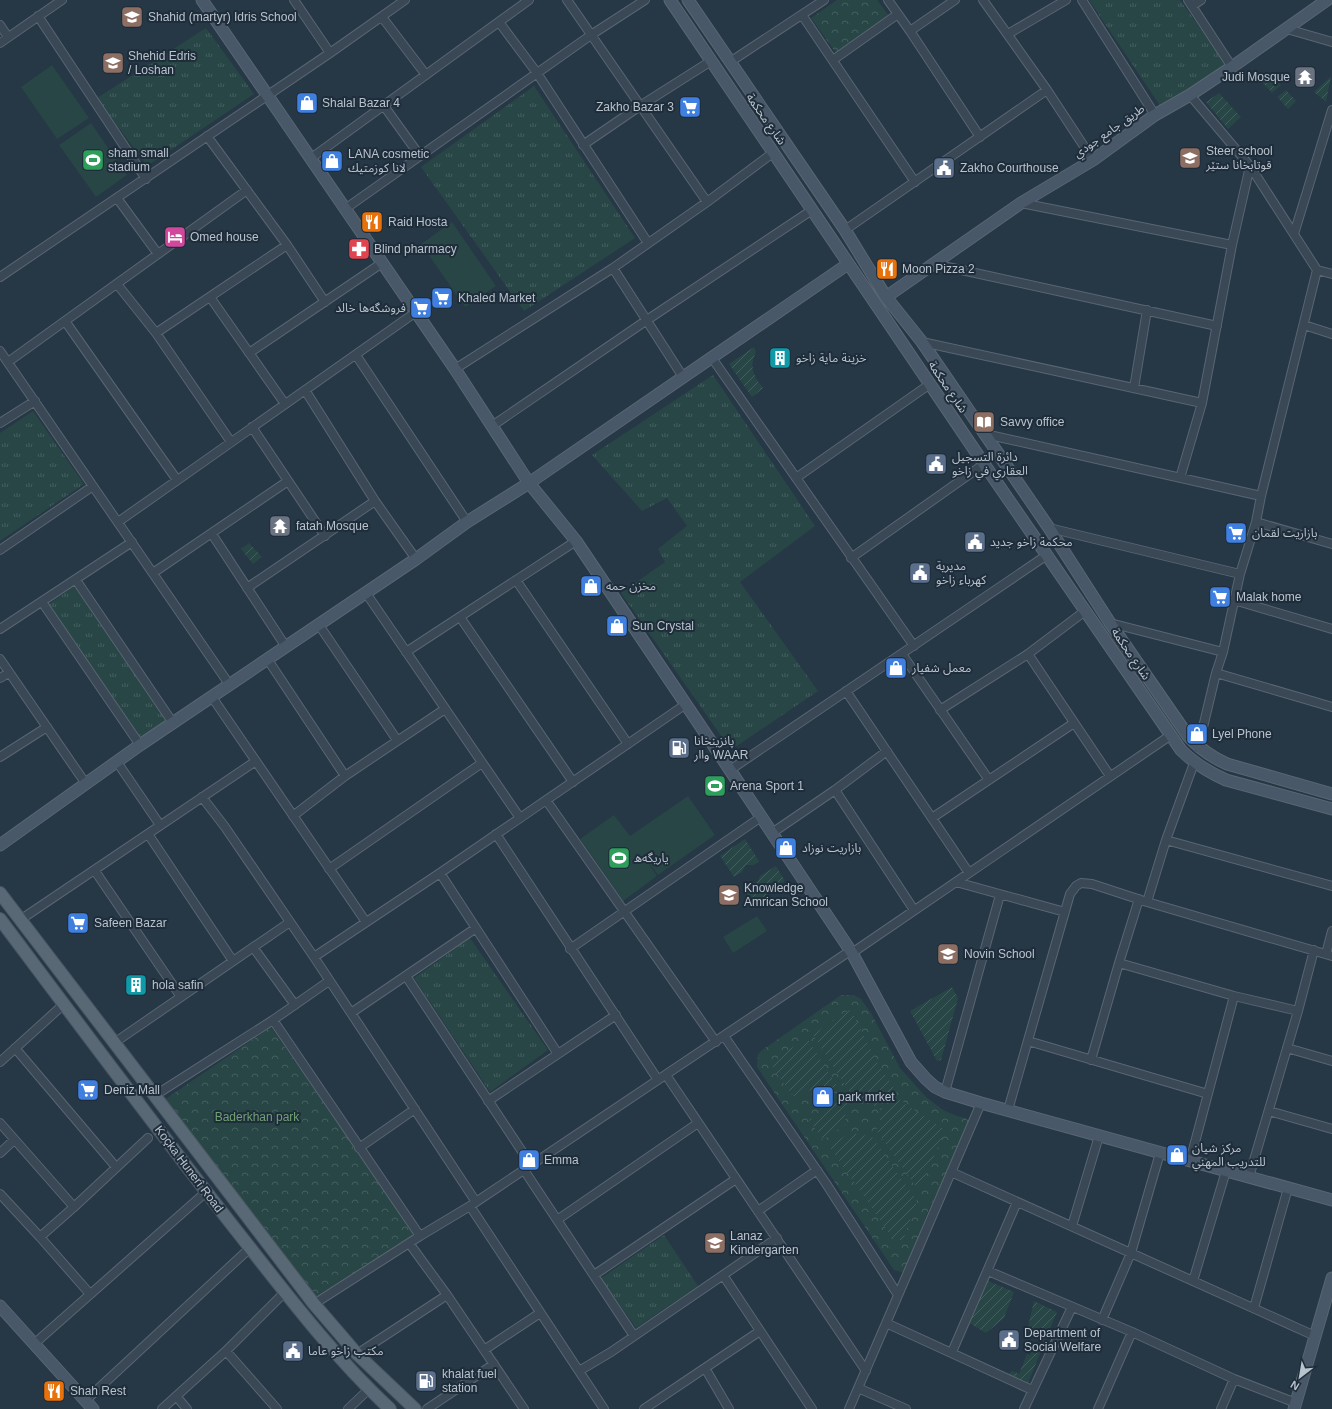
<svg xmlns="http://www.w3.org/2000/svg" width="1332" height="1409" font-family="Arial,'Noto Sans Arabic',sans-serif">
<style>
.grass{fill:url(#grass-tufts)}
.forest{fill:url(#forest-crowns)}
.garden{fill:url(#garden-furrows)}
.pitch{fill:#284646}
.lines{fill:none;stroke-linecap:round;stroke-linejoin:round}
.street-casing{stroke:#596672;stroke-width:10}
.secondary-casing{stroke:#596672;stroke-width:13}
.primary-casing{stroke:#475461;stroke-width:14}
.street{stroke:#3a4855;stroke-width:8}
.secondary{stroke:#485868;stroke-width:11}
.primary{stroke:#596875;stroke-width:12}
.labels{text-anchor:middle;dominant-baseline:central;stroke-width:4;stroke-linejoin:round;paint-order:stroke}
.poi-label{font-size:12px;fill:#b8c3ce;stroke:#1f2d3a;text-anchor:start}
.street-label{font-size:12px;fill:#b8c3ce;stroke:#1f2d3a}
.park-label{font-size:12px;fill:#6ea174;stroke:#1f2d3a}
</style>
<defs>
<pattern id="grass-tufts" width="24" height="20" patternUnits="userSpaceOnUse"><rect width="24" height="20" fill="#284646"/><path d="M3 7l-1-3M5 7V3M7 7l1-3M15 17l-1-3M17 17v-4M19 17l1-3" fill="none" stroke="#455f60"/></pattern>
<pattern id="forest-crowns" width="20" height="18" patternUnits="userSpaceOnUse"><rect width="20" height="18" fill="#284646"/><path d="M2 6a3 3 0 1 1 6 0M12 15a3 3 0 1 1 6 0" fill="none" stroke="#455f60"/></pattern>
<pattern id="garden-furrows" width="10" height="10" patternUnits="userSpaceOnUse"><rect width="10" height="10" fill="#284646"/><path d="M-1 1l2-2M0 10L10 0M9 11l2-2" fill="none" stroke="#455f60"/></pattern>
</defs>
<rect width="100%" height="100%" fill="#263746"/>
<path class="grass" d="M1089 0H1180L1226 64 1225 70 1163 110Z
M206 28 254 94 147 166 97 98Z
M534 86 635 238 524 311 421 167Z
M713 375 815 526 740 582 818 691 731 750 621 593 665 562 658 549 687 526 667 498 642 511 592 455Z
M33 411 84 484 0 541V433Z
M75 586 166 721 140 739 49 604Z
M470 938 548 1050 490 1092 414 978Z
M664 1235 698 1286 636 1328 601 1278Z"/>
<path class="forest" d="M837 0H877L889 16 836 53 811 18Z
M841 995H854L861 999 871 1013 900 1068 926 1097 943 1110 957 1116 965 1118 969 1121V1126L928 1211 905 1273 894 1270 757 1067 758 1054 761 1051Z
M271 1027 415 1235 315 1297 164 1100Z"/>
<path class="garden" d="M1271 74 1281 85 1272 93 1262 82Z
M1331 76 1326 102 1314 92Z
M1286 90 1296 101 1288 109 1277 97Z
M1219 93 1241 117 1228 129 1206 102Z
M754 347 756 352C749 367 753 375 763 388L752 397 729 364Z
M249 543 262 557 253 564 241 549Z
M745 839 759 861 754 865H746L742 872 734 877 720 856Z
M776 866 785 881 754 904 743 889 752 881 755 883 758 881 760 876Z
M952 987 958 998 941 1060 937 1061 910 1011Z
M851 1010 878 1064 897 1092 876 1108C870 1102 863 1099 854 1099L813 1035 845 1012Z
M807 1038 839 1089 828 1097 818 1085 796 1099C792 1093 773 1072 773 1066 773 1058 800 1043 807 1038Z
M842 1092 849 1103 845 1111 846 1124 823 1140 809 1120 832 1108 829 1101Z
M902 1099 905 1104 942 1128 944 1133 919 1191 876 1130 880 1121V1109Z
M852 1132 862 1136 870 1134 917 1201 903 1240H894L829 1146Z
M988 1281 1014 1292 1004 1318 986 1333 969 1323Z
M1034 1301 1057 1312 1044 1344 1027 1331Z
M1032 1348 1042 1349 1028 1383 1008 1375 1012 1371 1019 1374 1027 1354 1030 1355Z"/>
<path class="pitch" d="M52 65 89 118 57 139 21 87Z
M91 123 127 175 96 197 59 145Z
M452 222 496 286 465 307 421 244Z
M688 796 715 835 658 875 645 858 657 876 623 901 580 839 614 815 630 836Z
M757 916 767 931 733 953 723 937Z"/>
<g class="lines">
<g class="street-casing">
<path id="street" d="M294 0 330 53
M567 0 707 202
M888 0 910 31 980 137
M983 0 1047 90 1093 160
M1082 0 1155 115
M1188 0 1232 67
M1192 6 1201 0
M802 15 915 182
M38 16 146 179
M382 17 426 75
M499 22 537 73 648 243
M0 25 8 37
M1287 29 1332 42
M910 31 955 0
M1008 34 1066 0
M0 43 62 0
M833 60 898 14
M730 62 824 0
M1190 95 1250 166 1317 270 1261 496 1256 522 1240 574 1223 652 1216 673 1198 748
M384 106 420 156
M207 136 287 245 325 302
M583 145 640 106 711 61
M310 159 529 0
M117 198 158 254
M1021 203 1232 245
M345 209 591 35 645 0
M845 230 1047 90
M1294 234 1332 110
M934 264 1217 326
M613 268 683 377
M1317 270 1332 274
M0 277 330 53 405 0
M117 284 156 333 231 442
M210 297 285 404
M65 321 177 480
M1304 325 1332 334
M156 333 287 245
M922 342 1202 403
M0 351 229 684
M249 353 382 263
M356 355 467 522
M712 358 914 646
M8 362 247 190
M455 369 613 268 707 202 774 152
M1134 388 1147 310
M305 390 375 501 416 559
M0 423 35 401
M492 426 647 320 812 210
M252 427 325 536
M985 434 1261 496
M796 478 930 384
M1180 478 1202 403 1232 245 1250 166
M118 522 416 312
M1256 522 1332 544
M1049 528 1240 574
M212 534 286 647
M0 550 93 486
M851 558 984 464
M153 573 288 481
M76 580 173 723
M516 580 628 744
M247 588 375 501
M366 593 520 818
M1234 600 1332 629
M42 602 140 745
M460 617 573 782
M1110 623 1223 652
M319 625 397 740
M0 629 132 542
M406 652 576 541
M902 654 989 780
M1028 654 1110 776
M0 659 86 784
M268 660 345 776
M1216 673 1332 707
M0 678 9 673
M846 691 969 873
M212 697 366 922
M940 710 1028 654 1085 611
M0 757 47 727
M117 762 160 825
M730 770 1047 555
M835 790 914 910
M202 797 225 827 314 957 476 1202
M546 800 716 1042
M293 816 345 776 445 709
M932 818 1074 723
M772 833 835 790 887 751
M148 834 233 961
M496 834 658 1080
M1166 840 1332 886
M329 869 482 763
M95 871 181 997
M440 873 558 1054
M956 882 1065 912
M1147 902 1166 840 1194 763
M20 920 256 761
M253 947 295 1005
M570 949 761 817
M852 953 1171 735
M1326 954 1332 931
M314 957 440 873 686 704
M1119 963 1234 996 1298 1011
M406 976 531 1165
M351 1013 476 928
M273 1020 420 1236
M724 1036 825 1182 898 1295
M1028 1041 1208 1094
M114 1043 290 922
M15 1048 116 1167
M1287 1048 1332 1061
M1091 1060 1119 963 1139 899
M0 1062 64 1004
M666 1075 866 1371
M945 1092 1000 895
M154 1096 273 1020 329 981
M488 1101 616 1015
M1008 1110 1070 894 1076 886 1081 883 1092 884 1147 902 1332 956
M1269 1111 1332 1129
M0 1123 74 1207 40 1237 90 1294
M359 1148 415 1109
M0 1153 14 1140
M1190 1161 1234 996
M524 1170 634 1336
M951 1172 1315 1336
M1249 1177 1298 1011 1314 950
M0 1194 40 1237
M470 1206 604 1409
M74 1207 148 1138
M758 1211 817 1170
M557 1220 698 1123
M1072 1226 1099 1136
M409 1243 447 1295 524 1409
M988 1271 1132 1332 1234 1379 1296 1403
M594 1275 736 1179
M723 1275 812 1409
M1193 1281 1226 1171
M314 1304 420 1236 470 1206 850 951
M1254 1308 1288 1188
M1102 1320 1131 1253 1160 1153
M886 1323 1032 1390
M34 1344 206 1192
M484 1350 540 1313
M226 1351 277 1409
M952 1352 1017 1202
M357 1354 447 1295
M705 1368 729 1409
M579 1371 611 1352 777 1238
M858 1388 906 1409
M176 1396 187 1409
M85 1401 250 1248
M162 1409 226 1351 285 1292
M348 1409 369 1389
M427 1409 494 1364
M644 1409 760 1331
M849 1409 981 1103
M1024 1409 1072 1307
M1098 1409 1132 1332
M1221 1409 1234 1379"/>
</g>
<g class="secondary-casing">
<path id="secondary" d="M202 0 455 369 529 483 576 541 730 770 852 953 911 1062 926 1079 935 1087 945 1092 981 1103 1332 1200
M670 0 984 464 1181 750C1195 764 1208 772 1226 780L1332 809
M688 0 845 230 886 297 922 342 1049 528 1110 623 1188 736C1200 749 1211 757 1227 764L1332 794
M886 297 1021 203 1093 160 1155 115 1190 95 1232 67 1327 0
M0 845 140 745 416 559 467 522 529 483 848 264
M0 1306 93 1409
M1294 1409 1332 1278"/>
</g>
<g class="primary-casing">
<path id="primary" d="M0 893 314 1304 357 1354 415 1409
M0 919C78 1023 156 1128 236 1230 285 1292 332 1355 390 1409"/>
</g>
<use href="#street" class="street"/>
<use href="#secondary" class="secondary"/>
<use href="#primary" class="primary"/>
</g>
<defs>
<g id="school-square" transform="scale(1.15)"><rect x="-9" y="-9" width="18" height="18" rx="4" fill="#8d6e63" stroke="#1f2d3a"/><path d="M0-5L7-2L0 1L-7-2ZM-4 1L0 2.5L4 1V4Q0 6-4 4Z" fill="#fff"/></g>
<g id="temple-square" transform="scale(1.15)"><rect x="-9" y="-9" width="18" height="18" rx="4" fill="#6b7280" stroke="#1f2d3a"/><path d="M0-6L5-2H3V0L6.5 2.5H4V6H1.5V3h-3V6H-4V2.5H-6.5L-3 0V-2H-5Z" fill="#fff"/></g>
<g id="shop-square" transform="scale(1.15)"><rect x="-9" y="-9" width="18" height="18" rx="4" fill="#3f7fe0" stroke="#1f2d3a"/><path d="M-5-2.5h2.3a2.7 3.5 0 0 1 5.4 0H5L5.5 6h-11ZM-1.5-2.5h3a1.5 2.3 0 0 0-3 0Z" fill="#fff"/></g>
<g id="supermarket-square" transform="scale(1.15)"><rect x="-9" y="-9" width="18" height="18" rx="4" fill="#3f7fe0" stroke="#1f2d3a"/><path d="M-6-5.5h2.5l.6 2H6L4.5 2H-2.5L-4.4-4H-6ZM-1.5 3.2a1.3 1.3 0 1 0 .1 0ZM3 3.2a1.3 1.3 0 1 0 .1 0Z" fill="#fff"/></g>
<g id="stadium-square" transform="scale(1.15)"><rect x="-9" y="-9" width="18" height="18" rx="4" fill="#2e9e5b" stroke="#1f2d3a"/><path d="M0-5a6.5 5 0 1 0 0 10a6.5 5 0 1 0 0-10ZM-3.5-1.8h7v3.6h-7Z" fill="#fff"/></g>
<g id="civic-square" transform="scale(1.15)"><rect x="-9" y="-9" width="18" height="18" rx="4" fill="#5c6f8a" stroke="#1f2d3a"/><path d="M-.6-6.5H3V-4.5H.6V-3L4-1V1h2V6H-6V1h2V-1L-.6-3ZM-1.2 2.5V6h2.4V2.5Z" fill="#fff"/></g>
<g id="restaurant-square" transform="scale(1.15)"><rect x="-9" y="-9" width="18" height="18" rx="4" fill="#e8710a" stroke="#1f2d3a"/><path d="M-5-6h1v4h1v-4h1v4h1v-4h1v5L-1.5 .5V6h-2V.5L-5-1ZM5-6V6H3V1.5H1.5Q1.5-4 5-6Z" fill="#fff"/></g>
<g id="hotel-square" transform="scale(1.15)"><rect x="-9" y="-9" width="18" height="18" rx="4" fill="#d1479c" stroke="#1f2d3a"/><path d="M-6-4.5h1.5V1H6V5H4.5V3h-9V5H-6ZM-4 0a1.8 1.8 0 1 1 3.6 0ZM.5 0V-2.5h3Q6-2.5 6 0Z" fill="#fff"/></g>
<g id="pharmacy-square" transform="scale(1.15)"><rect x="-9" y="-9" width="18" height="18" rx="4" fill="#e0444e" stroke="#1f2d3a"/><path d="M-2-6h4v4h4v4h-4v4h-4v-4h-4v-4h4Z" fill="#fff"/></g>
<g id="building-square" transform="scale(1.15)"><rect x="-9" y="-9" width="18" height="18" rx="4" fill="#0f9aa8" stroke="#1f2d3a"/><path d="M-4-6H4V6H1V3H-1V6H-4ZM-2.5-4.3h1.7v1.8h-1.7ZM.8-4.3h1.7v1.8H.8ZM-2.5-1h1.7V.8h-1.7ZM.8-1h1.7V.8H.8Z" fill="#fff"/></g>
<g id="library-square" transform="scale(1.15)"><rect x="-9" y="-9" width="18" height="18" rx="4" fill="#8d6e63" stroke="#1f2d3a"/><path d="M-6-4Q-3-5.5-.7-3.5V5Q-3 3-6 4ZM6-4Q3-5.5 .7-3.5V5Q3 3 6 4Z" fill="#fff"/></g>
<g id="fuel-square" transform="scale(1.15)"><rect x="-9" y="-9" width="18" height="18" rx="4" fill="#5c6f8a" stroke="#1f2d3a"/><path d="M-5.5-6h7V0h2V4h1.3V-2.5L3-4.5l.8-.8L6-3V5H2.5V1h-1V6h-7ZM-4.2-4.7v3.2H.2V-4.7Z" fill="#fff"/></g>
</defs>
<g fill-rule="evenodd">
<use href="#school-square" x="132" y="17"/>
<use href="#school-square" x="113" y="63"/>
<use href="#temple-square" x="1305" y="77"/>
<use href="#shop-square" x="307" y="103"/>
<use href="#supermarket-square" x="690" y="107"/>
<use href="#school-square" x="1190" y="158"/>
<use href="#stadium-square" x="93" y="160"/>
<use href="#shop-square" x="332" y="161"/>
<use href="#civic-square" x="944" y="168"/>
<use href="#restaurant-square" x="372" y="222"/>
<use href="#hotel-square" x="175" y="237"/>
<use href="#pharmacy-square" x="359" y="249"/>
<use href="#restaurant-square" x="887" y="269"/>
<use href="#supermarket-square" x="442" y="298"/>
<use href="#supermarket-square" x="421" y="308"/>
<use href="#building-square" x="780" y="358"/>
<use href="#library-square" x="984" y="422"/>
<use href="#civic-square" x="936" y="464"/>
<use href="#temple-square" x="280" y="526"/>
<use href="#supermarket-square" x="1236" y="533"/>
<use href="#civic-square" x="975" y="542"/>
<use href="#civic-square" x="920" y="573"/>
<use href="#shop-square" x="591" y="586"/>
<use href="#supermarket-square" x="1220" y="597"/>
<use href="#shop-square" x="617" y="626"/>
<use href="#shop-square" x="896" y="668"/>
<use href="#shop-square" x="1197" y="734"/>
<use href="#fuel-square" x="679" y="748"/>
<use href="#stadium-square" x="715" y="786"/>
<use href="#shop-square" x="786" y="848"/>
<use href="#stadium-square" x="619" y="858"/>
<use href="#school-square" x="729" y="895"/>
<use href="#supermarket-square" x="78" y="923"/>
<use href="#school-square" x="948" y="954"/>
<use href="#building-square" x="136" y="985"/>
<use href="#supermarket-square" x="88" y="1090"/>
<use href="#shop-square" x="823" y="1097"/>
<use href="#shop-square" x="1177" y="1155"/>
<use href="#shop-square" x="529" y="1160"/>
<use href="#school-square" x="715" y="1243"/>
<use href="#civic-square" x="1009" y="1340"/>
<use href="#civic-square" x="293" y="1351"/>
<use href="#fuel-square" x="426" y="1381"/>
<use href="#restaurant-square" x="54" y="1391"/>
</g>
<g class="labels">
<g class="poi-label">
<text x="148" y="17">Shahid (martyr) Idris School</text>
<text x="128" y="56">Shehid Edris<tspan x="128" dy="14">/ Loshan</tspan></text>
<text x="1290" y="77" text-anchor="end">Judi Mosque</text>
<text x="322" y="103">Shalal Bazar 4</text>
<text x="674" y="107" text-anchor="end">Zakho Bazar 3</text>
<text x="1206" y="151">Steer school<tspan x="1206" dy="14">قوتابخانا ستێر</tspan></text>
<text x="108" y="153">sham small<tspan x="108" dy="14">stadium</tspan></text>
<text x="348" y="154">LANA cosmetic<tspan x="348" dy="14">لانا کوزمتیك</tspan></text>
<text x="960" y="168">Zakho Courthouse</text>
<text x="388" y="222">Raid Hosta</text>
<text x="190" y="237">Omed house</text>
<text x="374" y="249">Blind pharmacy</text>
<text x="902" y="269">Moon Pizza 2</text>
<text x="458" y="298">Khaled Market</text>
<text x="406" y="308" text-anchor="end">فروشگەها خالد</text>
<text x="796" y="358">خزينة ماية زاخو</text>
<text x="1000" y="422">Savvy office</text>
<text x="952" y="457">دائرة التسجيل<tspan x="952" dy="14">العقاري في زاخو</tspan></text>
<text x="296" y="526">fatah Mosque</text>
<text x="1252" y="533">بازاريت لقمان</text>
<text x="990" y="542">محكمة زاخو جديد</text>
<text x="936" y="566">مديرية<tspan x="936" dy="14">كهرباء زاخو</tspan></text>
<text x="606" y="586">مخزن حمه</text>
<text x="1236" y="597">Malak home</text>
<text x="632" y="626">Sun Crystal</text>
<text x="912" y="668">معمل شفيار</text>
<text x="1212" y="734">Lyel Phone</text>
<text x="694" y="741">پانزینخانا<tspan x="694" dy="14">واار WAAR</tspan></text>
<text x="730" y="786">Arena Sport 1</text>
<text x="802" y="848">بازاريت نوزاد</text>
<text x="634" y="858">یاریگه‌ه</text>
<text x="744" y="888">Knowledge<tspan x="744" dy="14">Amrican School</tspan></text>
<text x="94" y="923">Safeen Bazar</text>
<text x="964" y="954">Novin School</text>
<text x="152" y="985">hola safin</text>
<text x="104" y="1090">Deniz Mall</text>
<text x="838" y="1097">park mrket</text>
<text x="1192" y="1148">مركز شيان<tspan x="1192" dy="14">للتدريب المهني</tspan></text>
<text x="544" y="1160">Emma</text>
<text x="730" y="1236">Lanaz<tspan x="730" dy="14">Kindergarten</tspan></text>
<text x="1024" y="1333">Department of<tspan x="1024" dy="14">Social Welfare</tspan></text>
<text x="308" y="1351">مكتب زاخو عاما</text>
<text x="442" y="1374">khalat fuel<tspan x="442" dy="14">station</tspan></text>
<text x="70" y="1391">Shah Rest</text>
</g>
<g class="street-label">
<text transform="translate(766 119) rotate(55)">شارع محكمة</text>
<text transform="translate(1109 131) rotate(-35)">طريق جامع جودي</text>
<text transform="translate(948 387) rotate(56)">شارع محكمة</text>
<text transform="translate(1131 654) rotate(56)">شارع محكمة</text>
<text transform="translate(189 1169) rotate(53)">Koçka Hunerî Road</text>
</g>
<g class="park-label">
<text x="257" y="1117">Baderkhan park</text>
</g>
</g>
<g transform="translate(1300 1377) rotate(211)" stroke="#1f2d3a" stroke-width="3" paint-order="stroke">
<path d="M0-3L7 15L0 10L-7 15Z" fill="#b8c3ce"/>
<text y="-6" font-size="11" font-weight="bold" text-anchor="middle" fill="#b8c3ce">N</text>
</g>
</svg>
